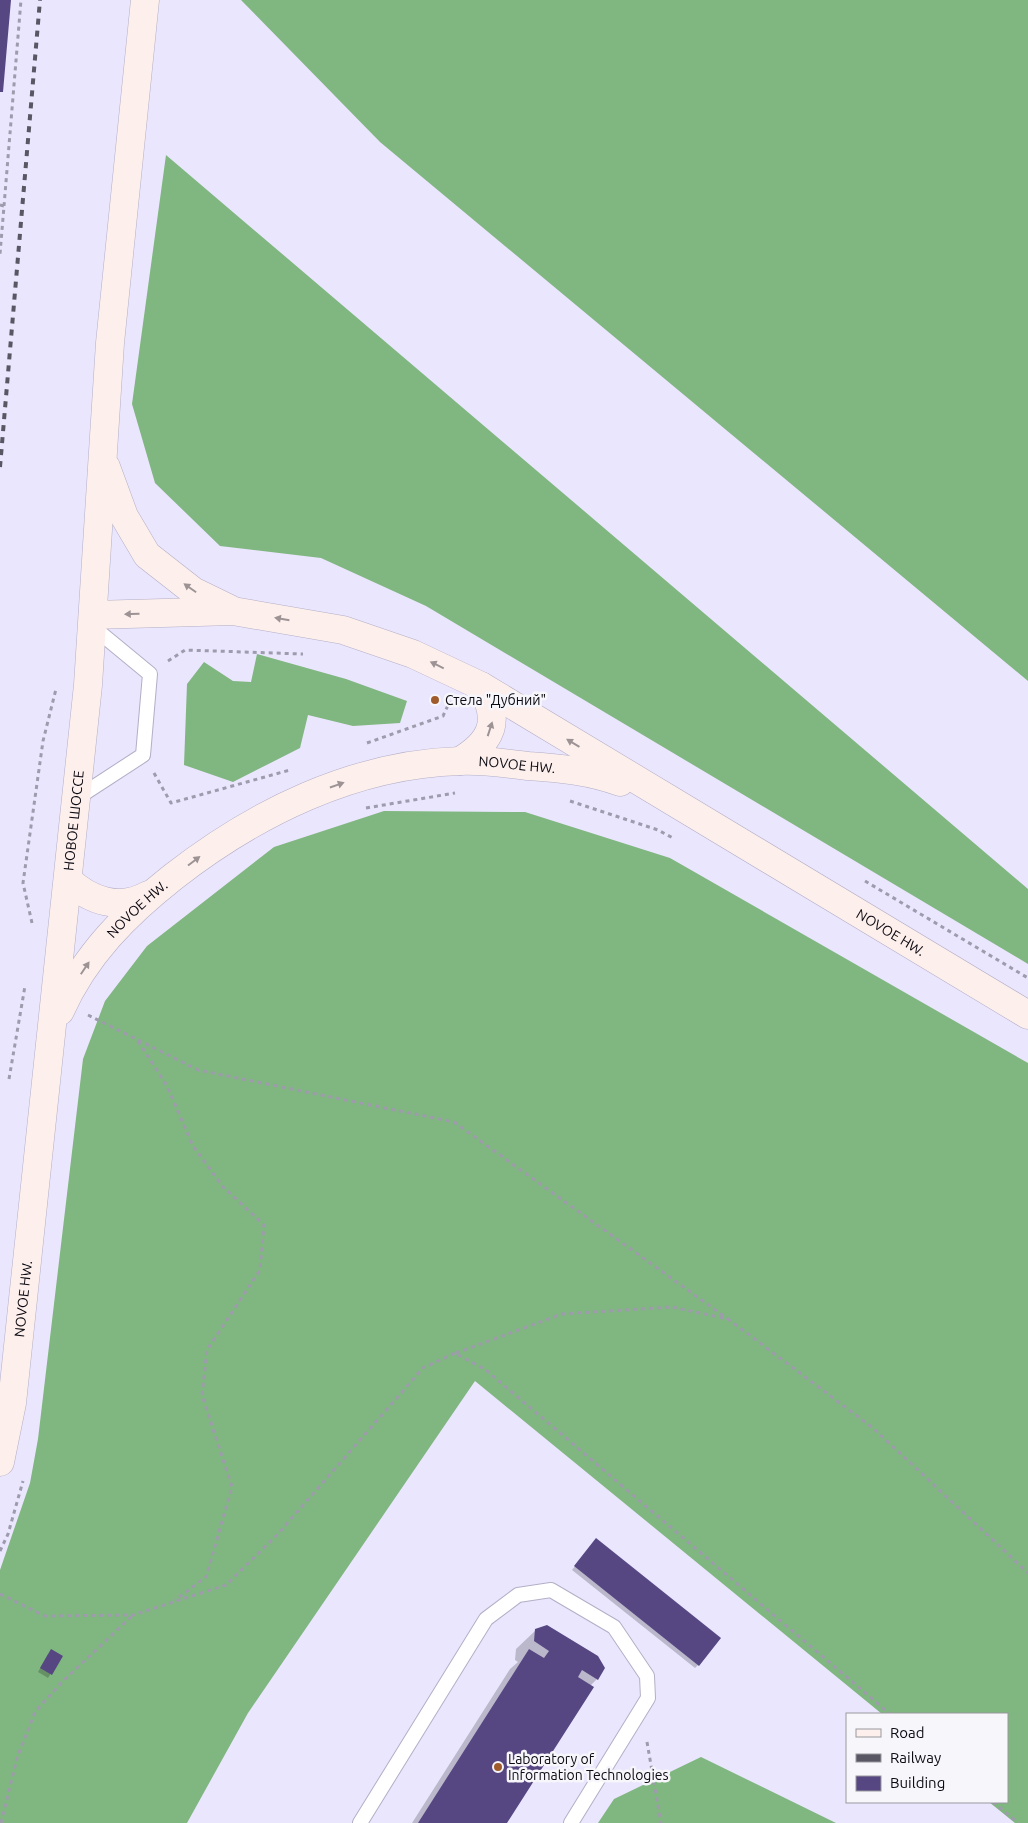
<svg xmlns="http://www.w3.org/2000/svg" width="1028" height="1823" font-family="Ubuntu,sans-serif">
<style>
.forest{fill:#80b680}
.shadow{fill:#0003}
.building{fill:#564782}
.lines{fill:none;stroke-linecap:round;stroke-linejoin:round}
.service-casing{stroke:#b3afc6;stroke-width:16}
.secondary-casing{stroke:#b3afc6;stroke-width:29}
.path{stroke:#9e9bad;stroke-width:3;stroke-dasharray:4 4;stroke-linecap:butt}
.service{stroke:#fff;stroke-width:14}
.secondary{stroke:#fdefec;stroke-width:28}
.rail{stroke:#595764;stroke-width:4;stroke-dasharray:6 6;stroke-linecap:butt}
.oneway{fill:#9d9395}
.poi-dot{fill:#9f5b2c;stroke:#f7f6fb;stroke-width:2}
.labels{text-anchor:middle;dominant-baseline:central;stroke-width:5;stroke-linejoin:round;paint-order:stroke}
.poi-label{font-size:14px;fill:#0c0a12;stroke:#f7f6fb;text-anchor:start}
.street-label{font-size:14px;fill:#0c0a12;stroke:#f7f6fb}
</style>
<rect width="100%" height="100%" fill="#eae6fe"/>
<path class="forest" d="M241 0H1028V681L380 142Z
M166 155 1028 889V964L426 606 321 558 220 546 155 483 132 404Z
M257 654 346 679 407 701 400 723 353 726 308 715 300 748 233 782 184 765 187 684 204 662 233 681 251 682Z
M384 811 525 812 670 858 1028 1063V1823H1015L989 1802H1007V1714H882L475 1381 248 1713 187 1823H0V1570L30 1483 38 1439 83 1059 105 1001 147 946 274 847Z
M701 1757 836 1823H598L614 1799Z"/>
<path class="shadow" d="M593 1543 698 1665 695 1668 572 1570Z
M536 1630 597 1679 590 1686 505 1823H412L510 1669 518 1662 515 1660 516 1649Z
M48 1654 61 1657 48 1678 38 1672Z"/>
<path class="building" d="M0 0H11L3 92H0Z
M596 1538 721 1638 699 1666 574 1566Z
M547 1625 598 1656 605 1668 598 1680 582 1670 578 1677 594 1687 507 1823H418L529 1649 544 1658 549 1651 534 1641 535 1629Z
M51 1649 63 1656 52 1675 40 1668Z"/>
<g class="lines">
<g class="service-casing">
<path id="service" d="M77 798 143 755 150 674 93 627
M360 1823 486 1619 518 1595 551 1590 614 1627 647 1676 648 1698 571 1823"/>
</g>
<g class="secondary-casing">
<g id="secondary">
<path d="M106 467 124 516 147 555 193 591 230 609"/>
<path id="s1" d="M93 615 233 611 343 630 413 654 481 686 1028 1015"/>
<path d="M460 761C493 741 501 720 481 686"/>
<path d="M68 880C90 901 120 911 148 895"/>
<path id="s2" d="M60 1011C85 955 126 914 173 877 255 813 354 764 460 761 482 760 505 763 528 766 559 768 591 771 620 782"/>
<path id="s3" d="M0 1462 12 1403 88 685 110 343 145 0"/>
</g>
</g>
<path class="path" d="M0 205 4 206 0 254
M4 206 21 0
M168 661 185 650 303 654
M367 743 443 716 450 701
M154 773 171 803 290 770
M570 801 658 830 673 838
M366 808 455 793
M865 881 1028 978
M32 923 23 883 43 741 56 689
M88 1015 198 1070 454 1122 728 1319
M138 1041 167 1086 193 1146 223 1187 264 1225 260 1270 207 1350 202 1395 232 1487 206 1577 175 1600
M9 1079 25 986
M456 1353 562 1314 672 1307 728 1319 873 1428 1028 1573
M0 1551 8 1534 23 1481
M0 1594 45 1616 133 1615 226 1585 277 1535 423 1368 455 1353 486 1370 890 1714
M647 1742 661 1823
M993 1802 1018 1823
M1 1823 17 1758 35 1712 62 1682 132 1616"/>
<use href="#service" class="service"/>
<use href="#secondary" class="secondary"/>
<path class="rail" d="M0 467 40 0"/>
</g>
<defs><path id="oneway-solid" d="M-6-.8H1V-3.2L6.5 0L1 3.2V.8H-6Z" transform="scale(1.25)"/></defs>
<g class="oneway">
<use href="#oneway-solid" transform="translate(190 588) rotate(-145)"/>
<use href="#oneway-solid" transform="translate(132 614) rotate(178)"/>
<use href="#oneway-solid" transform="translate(282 619) rotate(-170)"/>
<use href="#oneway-solid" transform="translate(437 665) rotate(-154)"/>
<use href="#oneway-solid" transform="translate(490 729) rotate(-72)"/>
<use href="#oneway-solid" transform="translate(573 743) rotate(-149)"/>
<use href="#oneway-solid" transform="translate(337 785) rotate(-19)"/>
<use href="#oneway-solid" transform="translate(194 861) rotate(-37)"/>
<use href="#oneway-solid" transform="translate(85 968) rotate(-56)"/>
</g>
<g class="poi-dot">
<circle cx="435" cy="700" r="5"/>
<circle cx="498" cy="1767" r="5"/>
</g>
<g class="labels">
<g class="poi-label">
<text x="445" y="700">Стела "Дубний"</text>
<text x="508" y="1759">Laboratory of<tspan x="508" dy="16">Information Technologies</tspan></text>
</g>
<g class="street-label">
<text stroke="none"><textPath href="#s2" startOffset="549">NOVOE HW.</textPath></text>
<text stroke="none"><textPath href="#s3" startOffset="646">НОВОЕ ШОССЕ</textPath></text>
<text stroke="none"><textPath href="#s2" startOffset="129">NOVOE HW.</textPath></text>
<text stroke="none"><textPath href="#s1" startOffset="879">NOVOE HW.</textPath></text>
<text stroke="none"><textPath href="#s3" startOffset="165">NOVOE HW.</textPath></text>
</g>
</g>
<rect x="846" y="1713" width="162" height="90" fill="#f7f6fb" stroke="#99989e"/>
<rect x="856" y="1729" width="25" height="8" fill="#fdefec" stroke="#99989e"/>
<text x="890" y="1738" font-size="15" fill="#0c0a12">Road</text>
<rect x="856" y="1754" width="25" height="8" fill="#595764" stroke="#99989e"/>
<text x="890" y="1763" font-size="15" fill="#0c0a12">Railway</text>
<rect x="856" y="1776" width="25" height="15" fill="#564782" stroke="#99989e"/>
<text x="890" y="1788" font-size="15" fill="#0c0a12">Building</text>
</svg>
